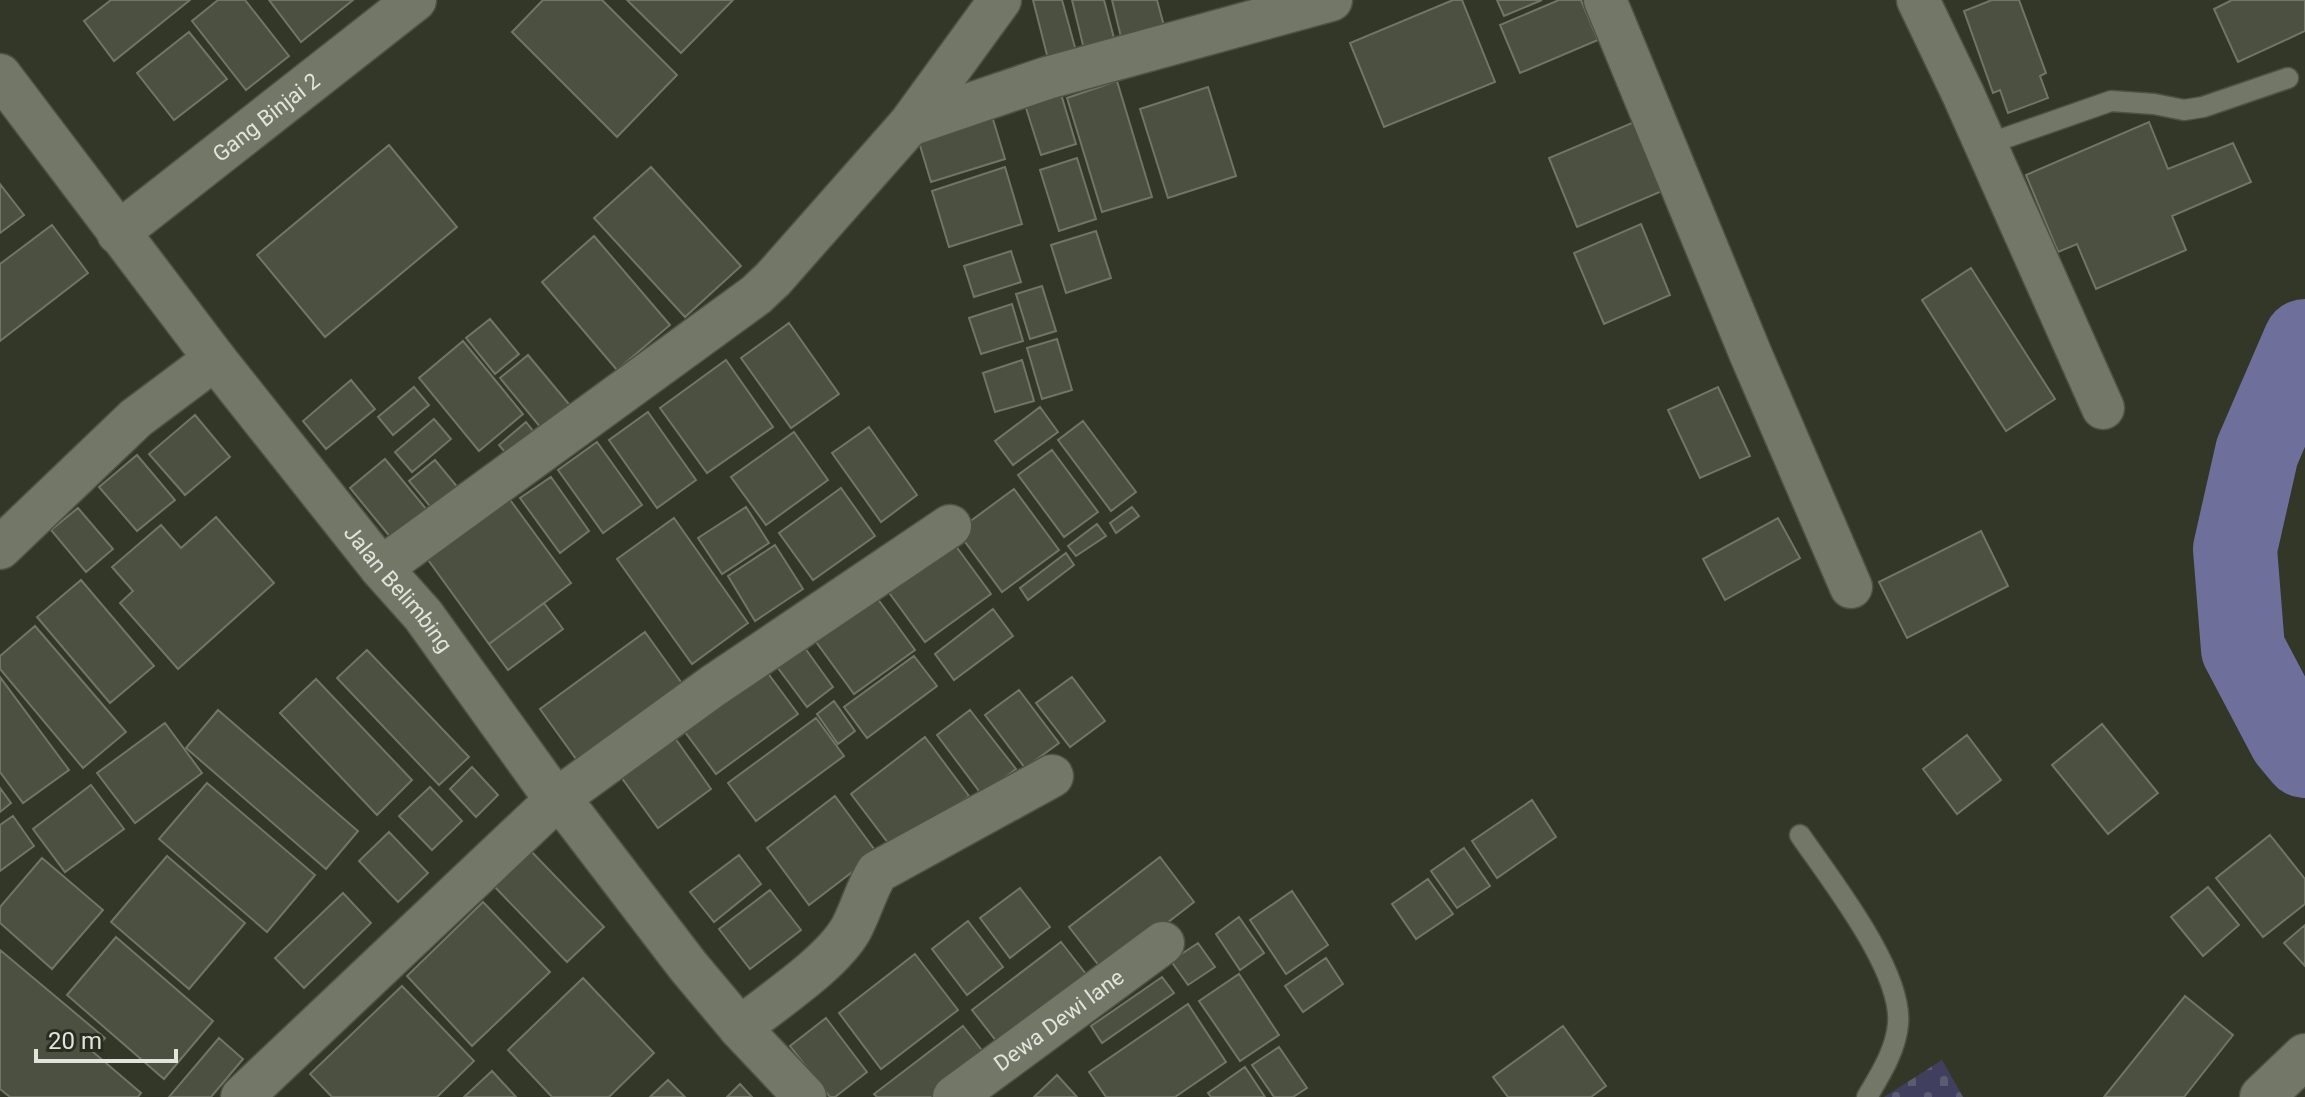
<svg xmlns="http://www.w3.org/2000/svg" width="2305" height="1097" font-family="Roboto,sans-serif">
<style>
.cemetery{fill:url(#cemetery-stones)}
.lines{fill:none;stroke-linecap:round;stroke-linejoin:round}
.river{stroke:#6f6f9c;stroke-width:84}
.building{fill:#4c5041;stroke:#717565;stroke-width:2}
.service-casing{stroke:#4e5146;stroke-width:23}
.minor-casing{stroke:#4e5146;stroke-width:45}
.tertiary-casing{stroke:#4e5146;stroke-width:47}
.service{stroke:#737767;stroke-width:20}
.minor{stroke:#737767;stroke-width:42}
.tertiary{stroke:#737767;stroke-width:44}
.labels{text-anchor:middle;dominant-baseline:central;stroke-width:7;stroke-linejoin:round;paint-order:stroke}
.street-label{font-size:22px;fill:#e1e4db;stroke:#292d1f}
</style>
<defs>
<pattern id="cemetery-stones" width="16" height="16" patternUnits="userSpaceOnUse" patternTransform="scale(2)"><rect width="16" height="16" fill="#40405e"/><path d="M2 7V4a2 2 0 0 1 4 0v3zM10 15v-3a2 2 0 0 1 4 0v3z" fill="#5b5b74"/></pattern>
</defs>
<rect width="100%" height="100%" fill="#333728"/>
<path class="cemetery" d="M1942 1060 1963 1097H1884Z"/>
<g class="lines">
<path class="river" d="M2305 341 2257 452 2235 549 2243 649 2290 738 2305 756"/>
</g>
<path class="building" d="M111 0H190L114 61 84 21Z
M218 0H245L289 56 246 90 192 21Z
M269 0H353L301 42Z
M543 0H602L677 75 617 137 512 32Z
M627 0H733L681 53Z
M1033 0H1062L1076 51 1048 59Z
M1072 0H1104L1115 42 1084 49Z
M1112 0H1157L1164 26 1121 37Z
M1453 0H1462L1495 82 1384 127 1350 43Z
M1497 0H1542L1504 16Z
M1559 0H1581L1598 40 1520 73 1500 25Z
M1992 0H2019L2046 73 2040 76 2048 98 2008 113 2000 90 1993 93 1964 11Z
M2232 0H2305V31L2238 62 2214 9Z
M189 32 227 79 174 120 137 73Z
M1117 81 1152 197 1102 212 1067 98Z
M1208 87 1236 176 1168 198 1140 109Z
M1061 94 1076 144 1041 155 1025 105Z
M992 116 1005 159 931 182 918 139Z
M1639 120 1667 189 1577 227 1549 158Z
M2149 122 2168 169 2233 143 2251 182 2172 216 2186 250 2096 289 2077 244 2058 252 2026 175Z
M389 145 457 227 325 337 257 255Z
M1077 158 1096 219 1059 231 1040 170Z
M651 167 741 266 685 317 594 218Z
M1005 167 1022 224 949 247 932 191Z
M0 184 24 215 0 233Z
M1641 224 1670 295 1604 324 1574 253Z
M52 225 88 273 0 341V264Z
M1096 231 1111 278 1066 293 1051 245Z
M594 236 670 325 617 370 542 282Z
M1011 251 1021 282 974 297 964 266Z
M1971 268 2055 399 2006 431 1922 300Z
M1042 286 1056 331 1030 339 1016 294Z
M1012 304 1023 341 981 354 969 318Z
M490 319 519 354 495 374 466 338Z
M789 323 839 394 791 428 741 358Z
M1057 339 1072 390 1042 399 1027 348Z
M463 341 523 414 479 451 419 378Z
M528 355 578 415 550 439 500 378Z
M726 360 773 427 707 473 660 408Z
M1022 360 1034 401 995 412 983 373Z
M351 380 375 409 326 449 303 421Z
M414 387 429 405 393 435 378 417Z
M1718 387 1750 456 1700 478 1668 410Z
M1040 407 1058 432 1013 465 995 441Z
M648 412 696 480 657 508 609 440Z
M195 415 230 457 185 495 149 454Z
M434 419 451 439 412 472 395 452Z
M1083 421 1136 492 1111 511 1058 440Z
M526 422 541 441 515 464 499 445Z
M869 427 917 495 881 522 832 453Z
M794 432 828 480 766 525 731 477Z
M597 442 642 505 603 533 558 470Z
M1052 450 1098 512 1064 537 1018 475Z
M137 455 175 500 137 531 99 487Z
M385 459 431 515 396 544 350 488Z
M435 460 460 490 434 511 409 481Z
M551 477 589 531 560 553 520 498Z
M841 488 875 536 813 580 779 533Z
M1014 489 1059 550 1002 592 957 531Z
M508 497 571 583 489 644 426 557Z
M746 507 769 543 722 574 698 538Z
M1132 507 1139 516 1116 533 1110 523Z
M78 508 113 549 86 572 51 530Z
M216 517 274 583 178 669 120 603 133 591 112 567 161 525 181 548Z
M674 518 748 623 692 664 617 559Z
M1778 518 1800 558 1725 600 1703 559Z
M1097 524 1106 536 1076 556 1068 546Z
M1981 531 2008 586 1907 638 1879 582Z
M947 534 991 594 925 642 882 583Z
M775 545 803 589 755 621 728 576Z
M1066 553 1074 565 1028 600 1020 588Z
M81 580 154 666 110 703 37 617Z
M872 591 915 650 854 694 811 635Z
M544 603 563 629 508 670 489 644Z
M993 609 1013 636 954 680 935 654Z
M35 626 126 732 83 768 0 669V656Z
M645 632 686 689 581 766 540 709Z
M802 644 833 687 807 707 775 664Z
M367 650 469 757 439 785 337 678Z
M914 656 937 686 867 738 844 707Z
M764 668 798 714 716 774 682 728Z
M0 677 69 770 23 803 0 772Z
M1072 677 1105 721 1070 747 1036 703Z
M316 679 412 780 377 815 280 713Z
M1019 690 1059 743 1025 768 985 715Z
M834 701 855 731 838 744 817 714Z
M218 710 358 831 326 869 186 748Z
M970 710 1016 769 982 795 937 735Z
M816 718 844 756 756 821 728 783Z
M165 723 202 773 135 823 97 773Z
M2102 724 2158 793 2108 834 2052 765Z
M670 731 711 789 658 828 616 770Z
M1967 735 2001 780 1957 814 1923 769Z
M925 737 969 796 895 852 851 794Z
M472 767 498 795 476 817 450 789Z
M207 783 315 875 267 932 159 839Z
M91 785 124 829 65 872 33 829Z
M430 787 462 821 432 850 399 816Z
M0 788 11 803 0 812Z
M835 796 877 853 809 905 767 848Z
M1532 800 1556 837 1497 878 1472 841Z
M13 816 34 846 0 871V825Z
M389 832 428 873 398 902 359 861Z
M2270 835 2305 879V904L2263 937 2216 878Z
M1464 848 1490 886 1457 908 1431 871Z
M529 849 604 927 567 962 492 884Z
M739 855 761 884 714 922 690 892Z
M167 856 245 923 189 989 111 922Z
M1160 857 1194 902 1104 972 1069 927Z
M42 858 103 910 52 969 0 923V907Z
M1428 879 1453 914 1416 939 1392 904Z
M2208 887 2239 925 2203 956 2171 917Z
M1020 888 1050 927 1010 958 980 918Z
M770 890 801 930 750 969 719 929Z
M1292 891 1328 945 1286 974 1250 920Z
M343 893 371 923 304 988 275 958Z
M483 902 550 972 472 1046 407 976Z
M1239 917 1264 953 1240 970 1216 934Z
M968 921 1003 967 967 995 932 949Z
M2305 925V966L2284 943Z
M116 937 213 1021 164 1079 67 995Z
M1061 942 1086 974 997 1042 972 1010Z
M1198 943 1215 967 1188 985 1171 961Z
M0 950 105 1038 93 1052 141 1093 138 1097H10L0 1089Z
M915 954 958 1010 881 1069 839 1013Z
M1326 958 1343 984 1303 1012 1285 986Z
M1239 974 1279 1035 1240 1061 1199 1001Z
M1162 977 1174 993 1102 1043 1091 1026Z
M583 978 654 1053 609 1097H552L508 1050Z
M402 986 474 1061 437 1097H332L310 1074Z
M2185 996 2233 1035 2184 1097H2104Z
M1188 1004 1226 1062 1175 1097H1106L1089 1072Z
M826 1018 867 1072 835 1097H830L790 1046Z
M963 1026 991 1062 946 1097H877L874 1094Z
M1563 1026 1606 1086 1591 1097H1508L1493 1077Z
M219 1038 243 1059 211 1097H169Z
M1279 1047 1307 1088 1293 1097H1274L1252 1065Z
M1245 1067 1265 1097H1211L1208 1093Z
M492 1071 516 1097H464Z
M1057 1075 1077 1097H1034Z
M668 1080 685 1097H650Z
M740 1084 752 1097H727Z"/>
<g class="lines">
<g class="service-casing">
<path id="service" d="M1985 145 2111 101 2154 104 2184 110 2203 107 2288 78
M1800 835C1830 879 1903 971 1898 1024 1896 1050 1880 1075 1867 1097"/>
</g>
<g class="minor-casing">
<g id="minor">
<path d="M1605 0 1751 355 1851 587"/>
<path d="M1918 0 1963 94 2103 408"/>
<path id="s1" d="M0 75 215 359 381 568 423 615 556 800 574 817 688 966 740 1028 805 1097"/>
<path d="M909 125 1047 78 1331 0"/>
<path id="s2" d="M118 233 415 0"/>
<path d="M0 548 136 418 215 359"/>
<path d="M381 568 756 295 773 279 909 125 1000 0"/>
<path d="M740 1028C772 1002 831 964 851 929 861 910 866 890 877 872L1052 776"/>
<path d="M242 1097 556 800 713 686 950 526"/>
<path id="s3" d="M954 1097 1163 943"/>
</g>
</g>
<g class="tertiary-casing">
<path id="tertiary" d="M2262 1097 2305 1056"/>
</g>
<use href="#service" class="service"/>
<use href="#minor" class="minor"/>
<use href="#tertiary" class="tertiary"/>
</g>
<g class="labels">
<g class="street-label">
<text stroke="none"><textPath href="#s2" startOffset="188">Gang Binjai 2</textPath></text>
<text stroke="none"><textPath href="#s1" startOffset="650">Jalan Belimbing</textPath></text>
<text stroke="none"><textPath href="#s3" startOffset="130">Dewa Dewi lane</textPath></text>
</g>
</g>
<path d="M36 1049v12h140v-12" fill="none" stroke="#e1e4db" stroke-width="4"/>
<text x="48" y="1049" font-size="24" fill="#e1e4db" stroke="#292d1f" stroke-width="6" paint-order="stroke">20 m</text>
</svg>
